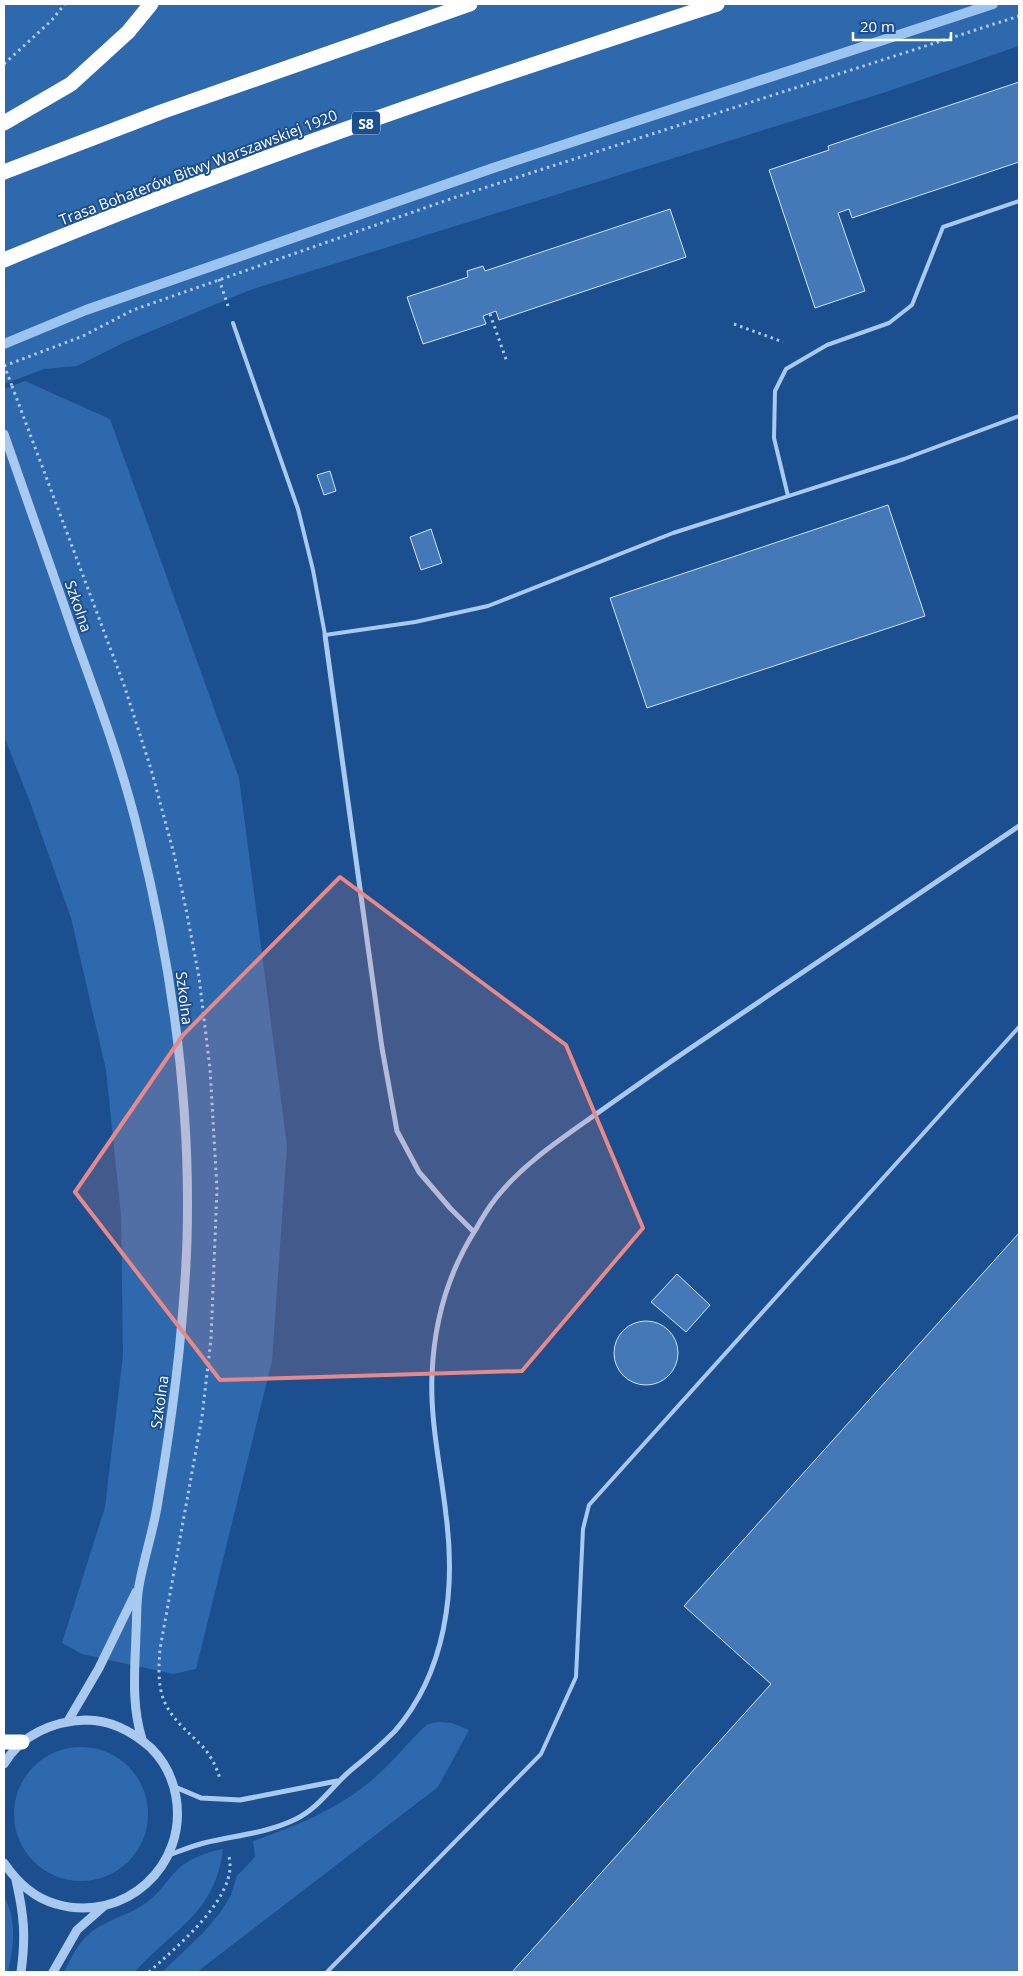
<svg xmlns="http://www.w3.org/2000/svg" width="1023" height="1976" font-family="'Open Sans',sans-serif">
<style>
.green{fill:#2e69ad}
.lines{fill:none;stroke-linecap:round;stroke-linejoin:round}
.stream{stroke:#9cc4f0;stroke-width:10}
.building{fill:#4478b7;stroke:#cfe3fa}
.path{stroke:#a9c9ee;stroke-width:3;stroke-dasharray:2.5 4;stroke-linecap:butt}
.service{stroke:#a9c9ee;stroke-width:4}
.minor{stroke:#a9c9ee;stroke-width:5}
.tertiary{stroke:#a9c9ee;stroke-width:9}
.motorway{stroke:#fff;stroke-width:15}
.path-bridge{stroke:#a9c9ee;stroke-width:3;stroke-dasharray:2.5 4;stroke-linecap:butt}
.marked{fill:#e88989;fill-opacity:0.2;stroke:#e88989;stroke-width:4;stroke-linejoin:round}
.labels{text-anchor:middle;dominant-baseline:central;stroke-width:4;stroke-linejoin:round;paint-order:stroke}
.shield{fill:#1b4f8f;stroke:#bbcadd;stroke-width:1}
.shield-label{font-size:14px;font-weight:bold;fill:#fff}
.street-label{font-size:15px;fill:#fff;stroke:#1b4f8f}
</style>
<rect width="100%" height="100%" fill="#1b4f8f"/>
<path class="green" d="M4 4H1019V46L886 92 250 290 125 342 77 366 44 369 4 384Z
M25 381 110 419 239 778 287 1146 272 1361 196 1669 173 1674 82 1654 62 1643 105 1507 123 1355 121 1215 106 1070 71 918 30 802 4 736V389Z
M439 1722 452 1723 469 1730 438 1787 197 1972H162L203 1933 220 1913 231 1895 237 1876 255 1857 253 1841C294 1827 338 1809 372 1780 391 1764 406 1745 423 1728L428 1724Z
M14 1814a67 67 0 1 1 134 0a67 67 0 1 1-134 0Z
M223 1849C215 1914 174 1928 135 1972H64C70 1961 75 1949 84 1939 99 1922 124 1917 143 1905 158 1896 166 1881 178 1869 190 1858 207 1852 223 1849Z
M4 1896C17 1921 14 1945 8 1972H4Z"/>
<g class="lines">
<path class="stream" d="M4 344 86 310 496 167 993 4"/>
</g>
<path class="building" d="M1019 82V162L852 218 849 209 838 213 865 291 815 308 769 170 829 150 828 146Z
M670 209 686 257 499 320 496 311 483 316 486 324 423 344 407 297 468 277 467 271 483 266 485 271Z
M330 471 336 491 324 495 317 475Z
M888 505 925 616 647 708 610 598Z
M431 529 442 563 421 570 410 537Z
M1019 1233V1972H512L771 1684 684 1606Z
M677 1274 710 1305 686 1332 651 1302Z
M614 1353a32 32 0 1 1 64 0a32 32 0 1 1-64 0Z"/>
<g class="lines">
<path class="path" d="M4 64 51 21 65 4
M219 279 228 306
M490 314 507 362
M734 324 783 342
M4 366 83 336 133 310 456 197 1019 16
M12 386 124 685 151 769 174 854 186 909 199 977 210 1069 217 1189 211 1339 202 1417 160 1649C159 1663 158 1677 161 1691 166 1714 183 1727 199 1743 209 1752 217 1767 220 1779
M149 1972C175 1948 239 1897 229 1857"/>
<path class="service" d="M233 323 298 509 313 570 325 635 415 622 488 606 673 533 904 459 1019 416
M788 496 774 438 775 391 786 369 827 345 889 323 912 305 943 227 1019 201
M327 1972 541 1754 576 1677 583 1529 589 1505 1019 1027"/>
<path class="minor" d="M325 635 382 1048 397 1131 419 1172 450 1208 474 1232
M175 1787 201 1798 240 1800 337 1781
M169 1855C180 1851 192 1846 204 1843 236 1835 265 1834 296 1819 319 1808 332 1786 351 1770 366 1758 381 1745 395 1731 446 1672 456 1590 446 1515 441 1469 430 1422 432 1375 434 1321 447 1274 476 1229 482 1218 489 1207 496 1198 522 1165 558 1141 592 1117 630 1090 668 1063 707 1037 811 966 915 896 1019 826"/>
<path class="tertiary" d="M4 434C28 503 53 573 77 643 100 706 123 769 139 835 172 967 191 1104 187 1240 184 1328 173 1414 158 1501 154 1529 144 1557 139 1586 136 1601 137 1617 136 1633 135 1669 131 1704 142 1739
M68 1721 99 1668 136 1592
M4 1764C21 1735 53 1721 86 1720 111 1720 133 1732 151 1748 164 1761 173 1779 176 1797 188 1866 124 1924 56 1904 34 1898 17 1882 4 1863
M16 1880C24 1915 26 1936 21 1972
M53 1972 77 1930 103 1907"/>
<path class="motorway" d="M4 123 71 84 128 32 151 4
M4 172 161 112 470 4
M4 260C237 163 477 82 717 4
M4 1742H22"/>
<path class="path-bridge" d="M4 365 12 386"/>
</g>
<path class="marked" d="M340 877 566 1045 643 1228 522 1371 220 1380 75 1192 183 1035Z"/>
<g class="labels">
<rect class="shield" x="352" y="111.5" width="28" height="23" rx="4"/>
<g class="shield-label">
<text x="366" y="123">S8</text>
</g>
<g class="street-label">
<text transform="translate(198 167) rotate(-21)">Trasa Bohaterów Bitwy Warszawskiej 1920</text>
<text transform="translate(79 606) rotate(71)">Szkolna</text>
<text transform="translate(185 998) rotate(83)">Szkolna</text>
<text transform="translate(159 1402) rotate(-82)">Szkolna</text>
</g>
</g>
<rect width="1023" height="1976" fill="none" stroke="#ffffff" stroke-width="10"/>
<path d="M853 32v8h98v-8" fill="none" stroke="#ffffff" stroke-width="2.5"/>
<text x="860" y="32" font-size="15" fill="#ffffff" stroke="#1b4f8f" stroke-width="4" paint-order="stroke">20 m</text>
</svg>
